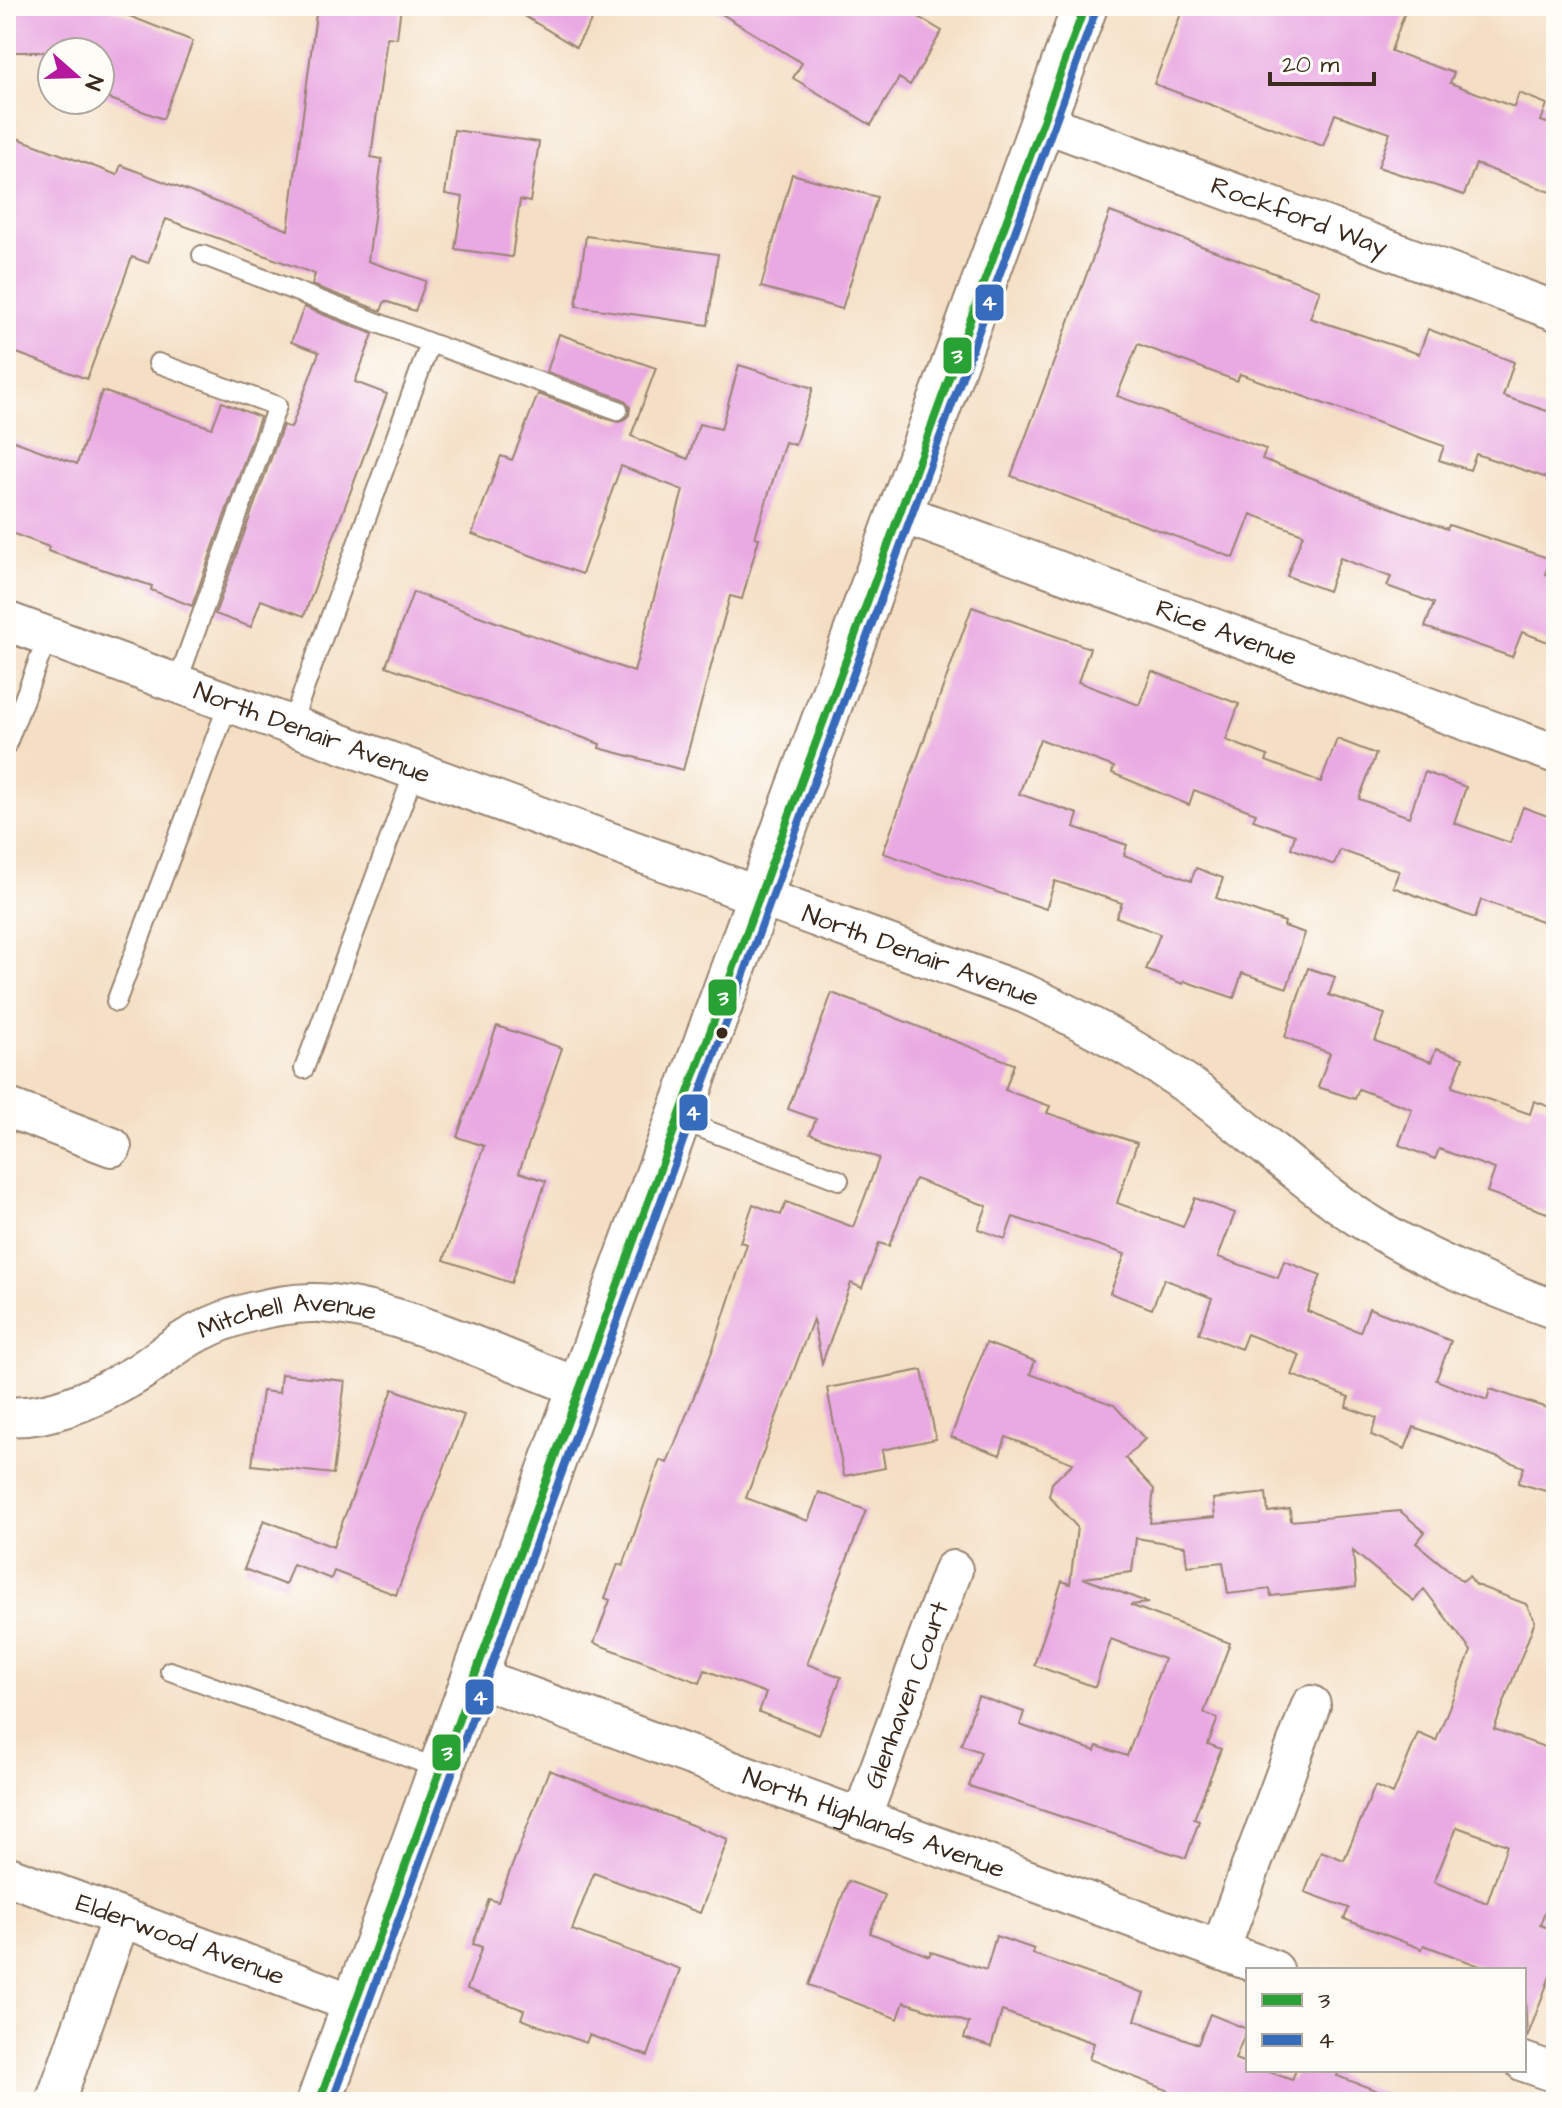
<svg xmlns="http://www.w3.org/2000/svg" width="1562" height="2108" font-family="'Architects Daughter',sans-serif">
<style>
.building{fill:#e9a9e2;fill-rule:evenodd}
.lines{fill:none;stroke-linecap:round;stroke-linejoin:round}
.service-casing{stroke:#988471;stroke-width:22}
.minor-casing{stroke:#988471;stroke-width:42}
.tertiary-casing{stroke:#988471;stroke-width:48}
.service{stroke:#fff;stroke-width:18}
.minor{stroke:#fff;stroke-width:38}
.tertiary{stroke:#fff;stroke-width:44}
.bus-1-casing{stroke:#fdfcf7;stroke-width:14}
.bus-2-casing{stroke:#fdfcf7;stroke-width:14}
.bus-1{stroke:#29a235;stroke-width:8}
.bus-2{stroke:#376bbb;stroke-width:8}
.bus-dot{fill:#3b2a1e;stroke:#fdfcf7;stroke-width:3}
.labels{text-anchor:middle;dominant-baseline:central;stroke-width:8;stroke-linejoin:round;paint-order:stroke}
.street-label{font-size:26px;fill:#3b2a1e;stroke:#fdfcf7}
.line-badge{stroke:#fdfcf7;stroke-width:3}
.badge-label{font-size:22px;text-anchor:middle;font-weight:bold;fill:#fff}
</style>
<rect width="100%" height="100%" fill="#fdfcf7"/>
<filter id="ink" filterUnits="userSpaceOnUse"><feTurbulence type="fractalNoise" baseFrequency=".0125" numOctaves="2"/><feDisplacementMap in="SourceGraphic" scale="16" xChannelSelector="R" yChannelSelector="G"/><feConvolveMatrix kernelMatrix="1 2 1 2 8 2 1 2 1" color-interpolation-filters="sRGB"/></filter>
<filter id="wash" filterUnits="userSpaceOnUse"><feTurbulence type="fractalNoise" baseFrequency=".006" numOctaves="4" result="noise"/><feDisplacementMap in="SourceGraphic" scale="32" xChannelSelector="R" yChannelSelector="G"/><feGaussianBlur stdDeviation="1.8" result="paint"/><feColorMatrix in="noise" values="0 0 0 0 0 0 0 0 0 0 0 0 0 0 0 0 0 1.4 0 .05"/><feComposite in="paint" operator="in"/></filter>
<g filter="url(#wash)">
<rect width="100%" height="100%" fill="#f4dfc4"/>
<g id="blocks">
<path class="building" d="M6 6H104L193 41 163 119 100 95V52H6Z
M317 6H401L397 38 387 37 371 157 382 159 368 261 426 281 415 311 385 301 381 311 312 285 315 274 166 219 148 263 132 257 87 379 6 349V134L117 175 121 165 288 230Z
M508 6H600L576 47Z
M709 6H900L942 31 910 85 899 78 871 125 793 78 802 63Z
M1184 6H1407L1391 51 1454 73 1450 83 1514 107 1519 93 1547 104 1541 121 1556 126V194L1476 164 1464 195 1378 167 1390 133 1335 114 1323 146 1154 84Z
M454 130 539 142 530 202 520 200 512 257 455 249 463 197 445 194Z
M792 174 877 197 842 309 761 287Z
M1110 212 1320 290 1310 318 1419 354 1428 329 1514 362 1503 396 1556 414V481L1476 454 1470 470 1439 460 1444 446 1240 374 1237 381 1138 344 1117 396 1266 449 1262 459 1447 529 1449 525 1551 559 1545 574 1556 578V645L1522 632 1512 657 1425 627 1434 603 1387 586 1391 577 1340 558 1328 591 1287 576 1303 534 1251 514 1234 558 1011 476Z
M586 236 718 254 708 325 576 306Z
M304 307 373 334 355 382 387 394 304 616 261 600 251 627 215 614 283 425 291 428 319 352 291 342Z
M559 334 656 368 631 436 688 459 699 424 721 429 739 365 813 388 795 445 785 442 755 537 759 538 742 599 730 596 683 770 599 748 600 744 386 666 413 592 634 672 683 490 621 466 582 574 472 534 501 456 512 460 538 394 614 421 621 422 629 415 630 407 623 399 547 372Z
M102 391 212 428 222 402 260 417 192 606 151 590 152 586 48 551 49 547 6 531V438L77 464Z
M972 607 1090 648 1078 682 1139 705 1152 671 1239 704 1226 740 1268 756 1266 761 1321 782 1337 739 1376 754 1359 799 1409 817 1425 772 1466 787 1454 823 1510 843 1523 807 1556 819V926L1481 900 1475 918 1393 887 1399 871 1340 850 1334 865 1291 848 1295 835 1253 820 1256 813 1194 790 1189 805 1112 773 1114 767 1040 739 1019 794 1078 814 1074 827 1127 845 1124 855 1191 881 1196 868 1223 878 1216 898 1285 922 1284 926 1305 933 1287 988 1242 973 1234 998 1184 981 1183 984 1146 970 1160 934 1116 917 1122 903 1055 881 1046 909 883 853Z
M1308 968 1335 977 1329 995 1385 1014 1375 1041 1431 1062 1436 1049 1463 1058 1452 1087 1530 1114 1534 1101 1556 1109V1216L1487 1192 1495 1169 1439 1149 1435 1159 1399 1145 1412 1109 1359 1089 1355 1099 1318 1087 1330 1053 1285 1037Z
M832 993 1014 1064 1005 1090 1050 1106 1047 1113 1137 1143 1117 1203 1183 1227 1195 1198 1235 1213 1218 1257 1278 1278 1284 1261 1321 1275 1307 1311 1360 1332 1369 1308 1405 1322 1451 1341 1436 1380 1487 1400 1490 1389 1556 1411V1494L1518 1483 1524 1467 1414 1427 1405 1449 1371 1435 1377 1418 1346 1407 1349 1397 1292 1375 1300 1355 1247 1334 1241 1349 1199 1333 1212 1298 1164 1279 1152 1309 1110 1293 1125 1254 1013 1217 1005 1239 978 1229 987 1206 915 1179 889 1246 879 1243 862 1288 851 1283 822 1363 813 1319 746 1498 808 1521 819 1492 866 1510 807 1664 841 1677 819 1735 759 1712 766 1693 705 1670 700 1683 594 1643 610 1600 605 1598 618 1564 623 1566 660 1460 667 1463 713 1349 747 1244 740 1242 753 1204 781 1215 786 1202 853 1227 864 1199 879 1158 810 1134 816 1119 788 1109Z
M497 1026 562 1048 519 1172 546 1181 511 1283 444 1260 484 1146 457 1137Z
M986 1343 1035 1361 1030 1374 1114 1405 1145 1439 1125 1458 1154 1489 1150 1523 1215 1517 1213 1499 1266 1493 1268 1512 1290 1509 1291 1521 1400 1511 1425 1532 1416 1543 1462 1581 1469 1576 1476 1585 1526 1604 1535 1621 1494 1729 1556 1751V1881L1540 1925 1556 1931V1960L1527 2038 1524 1970H1490L1424 1945 1422 1949 1344 1919 1349 1908 1305 1892 1321 1851 1344 1860 1375 1786 1393 1794 1418 1733 1436 1741 1471 1651 1424 1589 1414 1601 1353 1551 1356 1587 1271 1596 1270 1589 1228 1594 1223 1562 1187 1566 1185 1546 1136 1538 1132 1572 1083 1578 1149 1603 1130 1605 1230 1643 1204 1713 1218 1718 1208 1744 1221 1749 1194 1819 1199 1821 1186 1858 969 1786 981 1752 961 1745 978 1696 1024 1712 1020 1725 1095 1751 1097 1746 1127 1756 1164 1659 1111 1639 1095 1687 1034 1665 1062 1581 1070 1584 1077 1527 1049 1496 1052 1483 1073 1463 1006 1437 1000 1455 951 1437ZM1457 1827 1507 1845 1487 1903 1434 1882Z
M922 1370 936 1439 882 1450 885 1468 844 1476 827 1388Z
M281 1374 345 1381 333 1474 252 1465 262 1391 279 1393Z
M393 1389 464 1415 396 1595 334 1571 331 1579 293 1564 285 1585 244 1569 264 1520 333 1547Z
M549 1770 728 1839 700 1913 594 1873 572 1930 680 1969 648 2056 589 2035 586 2043 521 2019 524 2010 467 1989 482 1947 473 1944 489 1899 498 1902Z
M848 1881 885 1895 870 1933 929 1956 931 1952 986 1970 996 1936 1034 1949 1033 1954 1144 1993 1135 2020 1198 2044 1210 2014 1247 2029 1235 2059 1248 2064V2070H1264L1292 2080 1296 2070H1339L1337 2076 1400 2099 1399 2102H1162L1167 2090 1089 2059 1094 2043 1002 2011 991 2047 964 2038 969 2023 904 2002 898 2019 809 1985Z"/>
</g>
</g>
<g filter="url(#ink)">
<use href="#blocks" fill-opacity="0" stroke="#988471" stroke-width="2"/>
<g class="lines">
<g class="service-casing">
<path id="service" d="M202 255 430 343 291 725
M430 343 618 410
M158 363 277 406 177 683
M6 746 48 636
M116 1002 229 702
M304 1069 415 770
M677 1119 839 1180
M170 1671 440 1769"/>
</g>
<g class="minor-casing">
<g id="minor">
<path id="s1" d="M1042 122 1556 311"/>
<path id="s2" d="M898 512 1556 754"/>
<path id="s3" d="M6 621 1026 994C1086 1022 1142 1052 1195 1090 1251 1131 1301 1179 1358 1217 1420 1257 1487 1285 1556 1310"/>
<path d="M6 1107 112 1147"/>
<path id="s4" d="M6 1416C48 1420 97 1397 133 1376 156 1363 175 1343 199 1332 232 1315 273 1304 311 1303 385 1302 506 1360 578 1387"/>
<path id="s5" d="M474 1676 1274 1970"/>
<path id="s6" d="M861 1819 953 1570"/>
<path id="s7" d="M6 1875 355 2004"/>
<path d="M1220 1950 1311 1705"/>
<path d="M1524 2062 1556 2073"/>
<path d="M55 2102 121 1918"/>
</g>
</g>
<g class="tertiary-casing">
<path id="tertiary" d="M319 2102 1085 6"/>
</g>
<use href="#service" class="service"/>
<use href="#minor" class="minor"/>
<use href="#tertiary" class="tertiary"/>
<g class="bus-1-casing">
<path id="bus-1" d="M319 2102 1085 6"/>
</g>
<g class="bus-2-casing">
<path id="bus-2" d="M332 2102 1096 10"/>
</g>
<use href="#bus-1" class="bus-1"/>
<use href="#bus-2" class="bus-2"/>
</g>
</g>
<circle class="bus-dot" cx="722" cy="1033" r="7"/>
<g class="labels">
<g class="street-label">
<text stroke="none"><textPath href="#s1" startOffset="274">Rockford Way</textPath></text>
<text stroke="none"><textPath href="#s2" startOffset="350">Rice Avenue</textPath></text>
<text stroke="none"><textPath href="#s3" startOffset="326">North Denair Avenue</textPath></text>
<text stroke="none"><textPath href="#s3" startOffset="974">North Denair Avenue</textPath></text>
<text stroke="none"><textPath href="#s4" startOffset="306">Mitchell Avenue</textPath></text>
<text stroke="none"><textPath href="#s6" startOffset="132">Glenhaven Court</textPath></text>
<text stroke="none"><textPath href="#s5" startOffset="426">North Highlands Avenue</textPath></text>
<text stroke="none"><textPath href="#s7" startOffset="186">Elderwood Avenue</textPath></text>
</g>
</g>
<g class="line-badge">
<rect x="974" y="283" width="31" height="39" rx="8" fill="#376bbb"/>
<rect x="942" y="336" width="31" height="39" rx="8" fill="#29a235"/>
<rect x="707" y="978" width="31" height="39" rx="8" fill="#29a235"/>
<rect x="678" y="1093" width="31" height="39" rx="8" fill="#376bbb"/>
<rect x="464" y="1678" width="31" height="38" rx="8" fill="#376bbb"/>
<rect x="431" y="1733" width="31" height="39" rx="8" fill="#29a235"/>
</g>
<g class="badge-label">
<text x="989" y="310">4</text>
<text x="957" y="363">3</text>
<text x="723" y="1005">3</text>
<text x="693" y="1120">4</text>
<text x="480" y="1705">4</text>
<text x="447" y="1760">3</text>
</g>
<rect width="1562" height="2108" fill="none" stroke="#fdfcf7" stroke-width="32"/>
<rect x="1246" y="1968" width="280" height="104" fill="#fdfcf7" stroke="#afa8a0" stroke-width="2"/>
<rect x="1262" y="1994" width="40" height="12" fill="#29a235" stroke="#afa8a0" stroke-width="2"/>
<text x="1318" y="2008" font-size="24" fill="#3b2a1e">3</text>
<rect x="1262" y="2034" width="40" height="12" fill="#376bbb" stroke="#afa8a0" stroke-width="2"/>
<text x="1318" y="2048" font-size="24" fill="#3b2a1e">4</text>
<g transform="translate(76 76) rotate(110)"><circle r="38" fill="#fdfcf7" stroke="#afa8a0" stroke-width="2"/>
<path d="M0-6L14 30L0 20L-14 30Z" fill="#b5179e"/>
<text y="-12" font-size="22" font-weight="bold" text-anchor="middle" fill="#3b2a1e">N</text>
</g>
<path d="M1270 72v12h104v-12" fill="none" stroke="#3b2a1e" stroke-width="4"/>
<text x="1282" y="72" font-size="24" fill="#3b2a1e" stroke="#fdfcf7" stroke-width="6" paint-order="stroke">20 m</text>
</svg>
